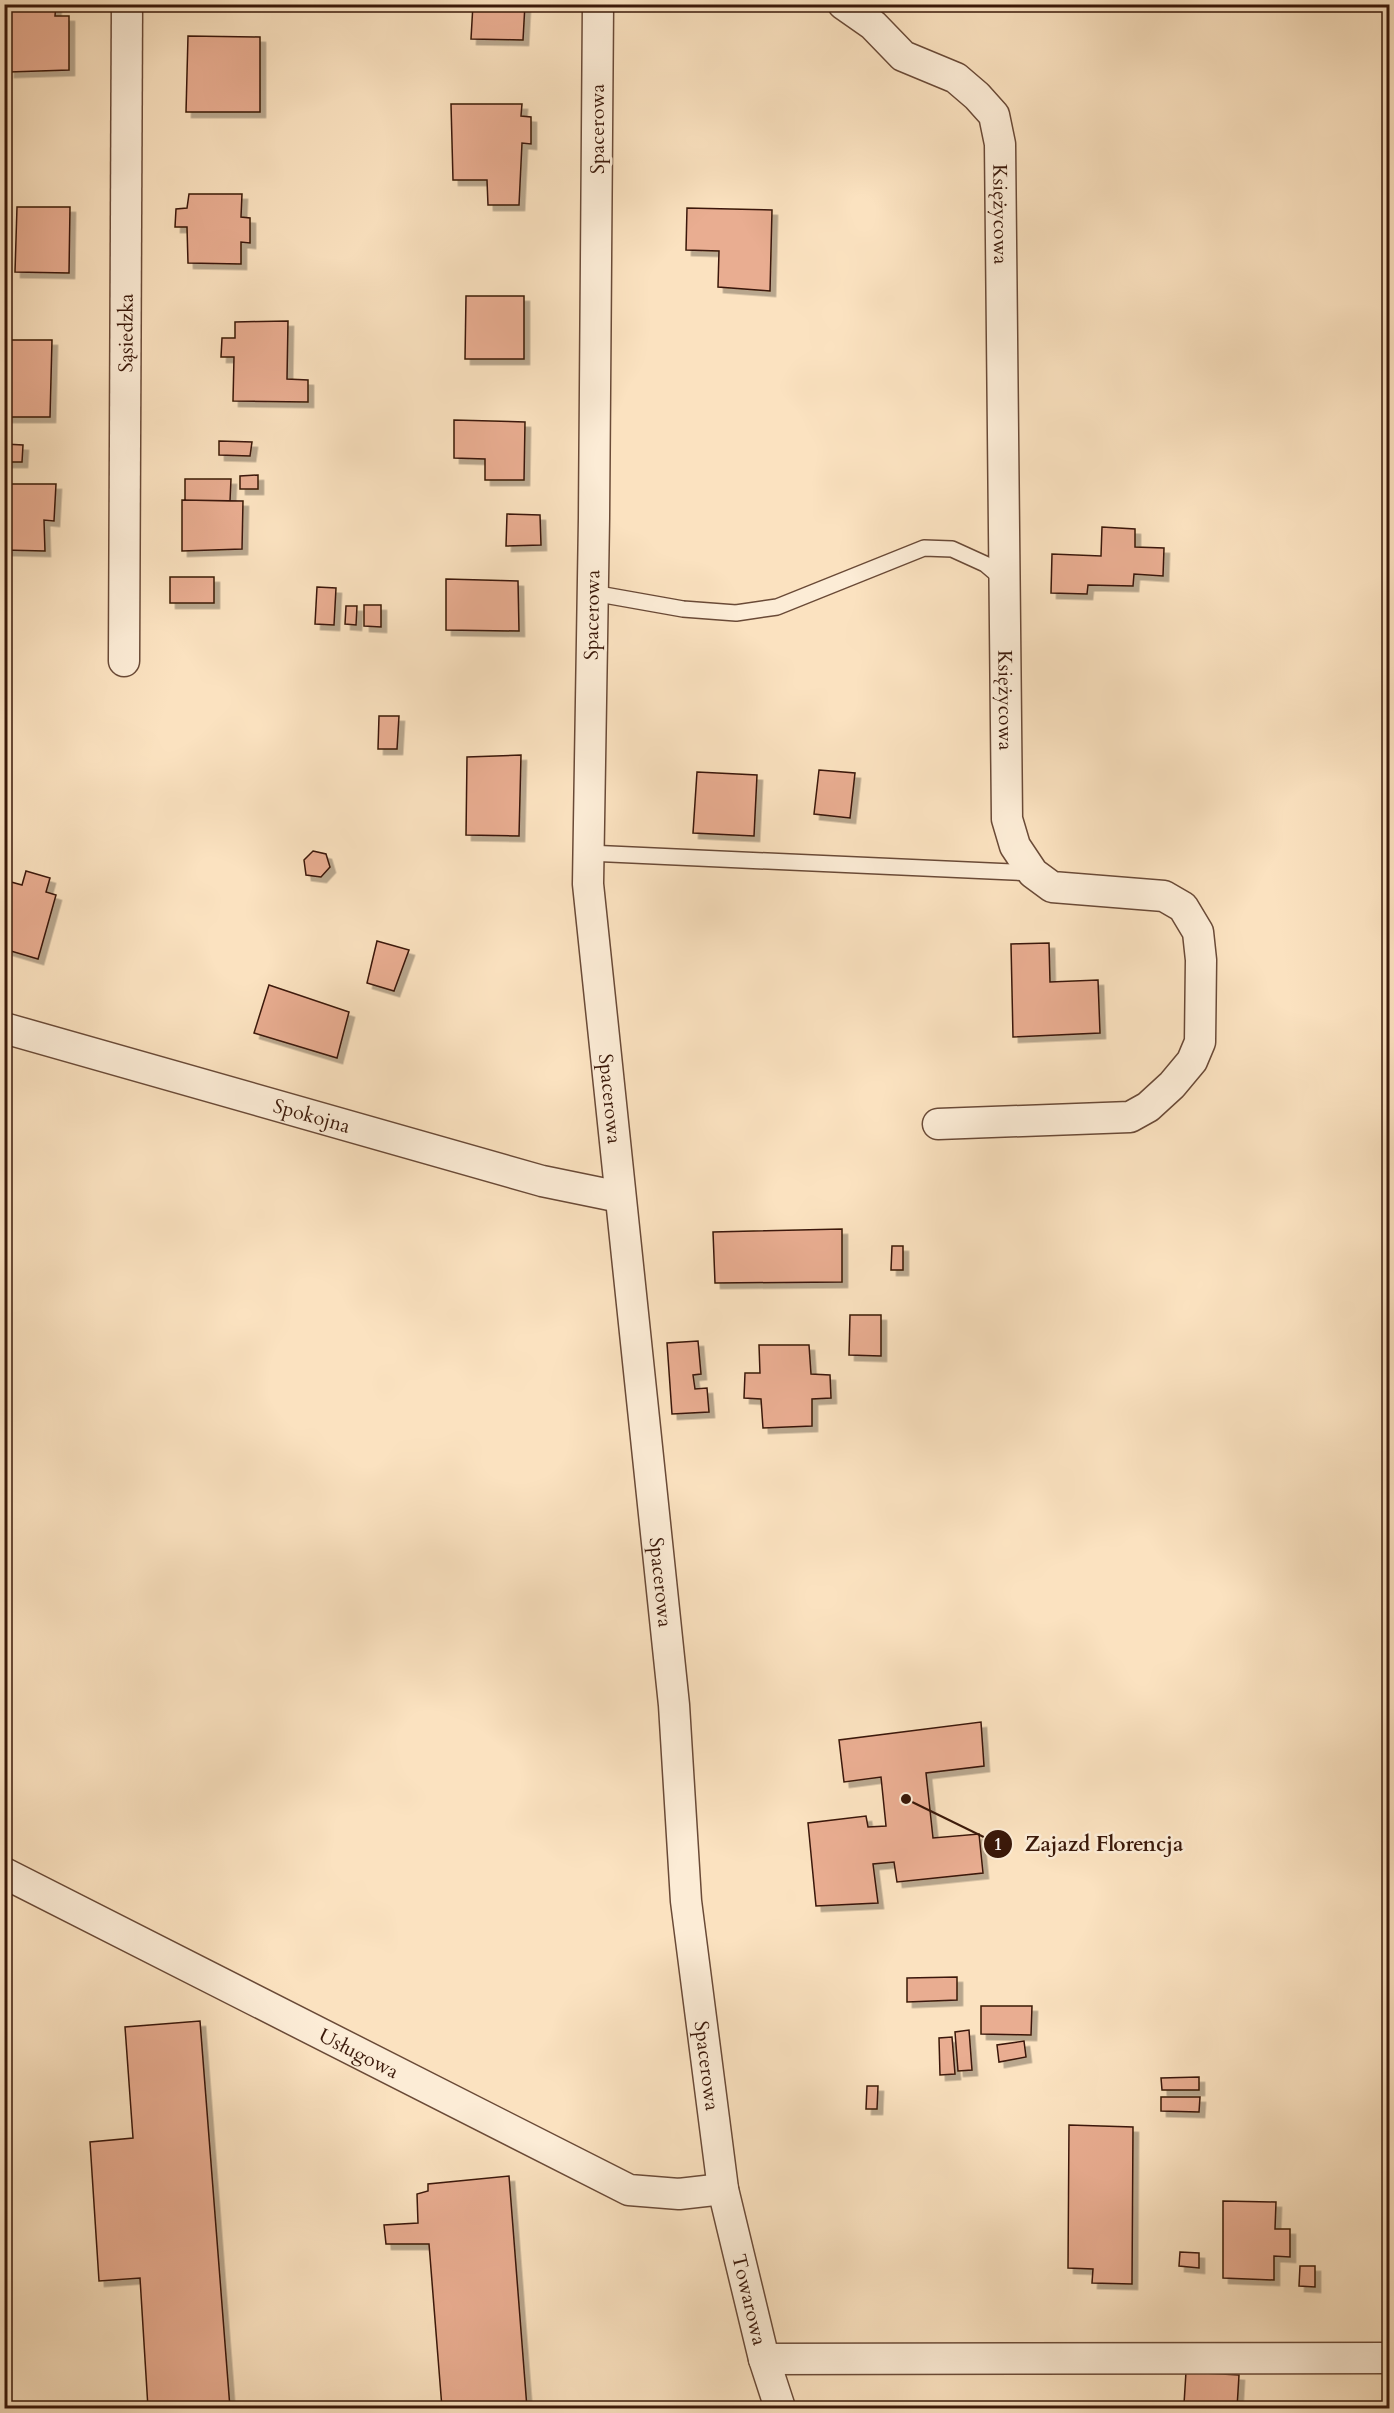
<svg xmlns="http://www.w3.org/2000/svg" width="1394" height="2413" font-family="Cardo,serif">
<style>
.building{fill:#e9ad91;stroke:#3a1809;stroke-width:1.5;filter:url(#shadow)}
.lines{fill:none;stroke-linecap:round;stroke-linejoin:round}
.lane-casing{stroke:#6a4a37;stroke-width:18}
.street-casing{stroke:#6a4a37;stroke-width:33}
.lane{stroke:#fcecd6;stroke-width:15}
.street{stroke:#fcecd6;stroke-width:30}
.labels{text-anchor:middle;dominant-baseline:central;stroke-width:5;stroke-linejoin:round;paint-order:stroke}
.street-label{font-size:20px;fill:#3a1809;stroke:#fcecd6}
.leader{fill:none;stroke:#3a1809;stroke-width:2}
.callout-dot{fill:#3a1809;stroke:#fcecd6;stroke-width:2}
.mark-label{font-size:18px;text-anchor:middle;font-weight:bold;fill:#fff}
.callout-label{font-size:21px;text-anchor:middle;font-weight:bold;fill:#3a1809;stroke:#fcecd6;stroke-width:5;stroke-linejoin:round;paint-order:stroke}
</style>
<defs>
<filter id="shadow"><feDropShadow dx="5.5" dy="5.5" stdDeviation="0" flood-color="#0004"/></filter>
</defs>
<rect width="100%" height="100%" fill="#fbe2c0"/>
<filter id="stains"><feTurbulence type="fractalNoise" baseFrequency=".00333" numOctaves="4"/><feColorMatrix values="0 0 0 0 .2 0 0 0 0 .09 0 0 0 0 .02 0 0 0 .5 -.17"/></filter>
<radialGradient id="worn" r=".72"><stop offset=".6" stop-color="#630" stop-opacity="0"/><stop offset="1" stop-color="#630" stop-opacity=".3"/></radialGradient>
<path class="building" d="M10 4H56L55 16H69V70L9 72Z
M473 4H525L523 40 471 39Z
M188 36 260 37V112H186Z
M451 104H522L521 116 531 117V144L522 143 519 205H488L487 180H453Z
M189 194H242L241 217 250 218V243L241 242V264L188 263 187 227H175L176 209 187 208Z
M17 207H70L69 273 15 272Z
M687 208 772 210 770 291 718 287 719 251 686 250Z
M466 296H524V359H465Z
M288 321 287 379 308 380V402L233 401 234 357H221L222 338H235V322Z
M4 340H52L50 417H4Z
M454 420 525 422 524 480H485V459L454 458Z
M219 441 252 442 250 456 219 455Z
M4 444 23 445 22 462H4Z
M258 475V489H240V476Z
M185 479H231L230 501 185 500Z
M4 484H56L54 521 44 520 45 551 4 550Z
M182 500 243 501 242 549 182 551Z
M507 514 540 515 541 545 506 546Z
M1102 527 1135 529V547L1164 548 1163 576 1134 574 1133 586 1088 585 1087 594 1051 593 1052 554 1101 556Z
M170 577H214V603H170Z
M446 579 518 581 519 631 446 630Z
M317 587 336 588 334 625 315 624Z
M364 605H381V627L364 626Z
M346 606H357L356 625 345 624Z
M379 716H399L397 749H378Z
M521 755 519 836 466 835 467 757Z
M819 770 855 773 850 818 814 814Z
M697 772 757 775 754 836 693 833Z
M313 851 326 854 330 867 321 877 306 875 304 860Z
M26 871 50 878 46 892 56 895 38 959 4 949V880L22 885Z
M377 941 409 950 394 991 367 983Z
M1049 943 1050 982 1098 980 1100 1033 1013 1037 1011 944Z
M269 985 349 1012 337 1058 254 1033Z
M842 1229V1282L715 1283 713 1232Z
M892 1246H903V1270H891Z
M850 1315H881V1356L849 1355Z
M698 1341 701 1374 693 1375 695 1389 707 1388 709 1412 672 1414 667 1343Z
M759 1345H809L811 1374 830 1375 831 1398 812 1399V1426L763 1428 761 1399 744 1398 745 1373H760Z
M981 1722 984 1766 926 1773 933 1838 979 1834 983 1873 897 1882 894 1862 873 1864 878 1903 816 1906 808 1823 866 1816 868 1827 886 1826 881 1777 844 1782 839 1740Z
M957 1977V2000L907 2002V1978Z
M981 2006H1032L1031 2035 981 2034Z
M200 2021 230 2408H148L140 2278 99 2281 90 2142 133 2138 125 2027Z
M969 2030 972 2070 958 2071 955 2032Z
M952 2037 955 2074 940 2075 939 2038Z
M1024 2041 1026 2057 999 2062 997 2045Z
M1199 2077V2090H1162L1161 2078Z
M867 2086H878L877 2109H866Z
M1161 2097H1200L1199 2112 1161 2111Z
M1069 2125 1133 2127 1132 2284 1092 2283 1093 2269 1068 2268Z
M509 2176 527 2408H442L429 2244H386L384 2225 418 2223 417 2194 428 2191V2184Z
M1223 2201 1276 2202 1275 2229H1290V2257L1274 2256V2280L1223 2278Z
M1180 2252 1199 2253V2268L1179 2266Z
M1300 2266H1315V2287L1299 2286Z
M1186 2372 1239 2375 1237 2408H1195V2406L1184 2404Z"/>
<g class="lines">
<g class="lane-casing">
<path id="lane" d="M593 593 683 609 736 613 777 607 924 548 952 549 985 564 1005 581
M588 853 1033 873"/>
</g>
<g class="street-casing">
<g id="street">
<path id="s1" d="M598 4 594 518 588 884 674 1705 686 1901 723 2189 764 2359 780 2408"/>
<path id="s2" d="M843 4 873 25 903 56 956 78 977 96 994 115 1000 144 1007 819 1015 846 1033 873 1052 887 1164 896 1183 907 1198 932 1201 960 1200 1042 1192 1061 1172 1085 1148 1107 1130 1117 938 1124"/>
<path id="s3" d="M124 661 127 4"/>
<path id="s4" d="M4 1028 542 1181 620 1197"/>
<path id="s5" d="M4 1873 629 2190 679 2194 723 2189"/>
<path d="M764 2359 1390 2358"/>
</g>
</g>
<use href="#lane" class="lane"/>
<use href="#street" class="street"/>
</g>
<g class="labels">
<g class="street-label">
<text transform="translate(597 129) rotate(-90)">Spacerowa</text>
<text stroke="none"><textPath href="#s2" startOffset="290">Księżycowa</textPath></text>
<text stroke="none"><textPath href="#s3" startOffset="328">Sąsiedzka</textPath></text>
<text transform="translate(592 615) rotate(-89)">Spacerowa</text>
<text stroke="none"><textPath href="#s2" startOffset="776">Księżycowa</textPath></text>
<text stroke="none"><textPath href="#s1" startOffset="1096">Spacerowa</textPath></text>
<text stroke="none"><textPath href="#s4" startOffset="320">Spokojna</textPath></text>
<text stroke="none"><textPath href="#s1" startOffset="1582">Spacerowa</textPath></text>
<text stroke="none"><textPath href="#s5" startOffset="398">Usługowa</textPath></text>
<text stroke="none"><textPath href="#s1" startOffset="2068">Spacerowa</textPath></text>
<text stroke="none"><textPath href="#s1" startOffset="2306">Towarowa</textPath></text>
</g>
</g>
<path class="leader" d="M906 1799L998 1844"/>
<g class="callout-dot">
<circle cx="906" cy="1799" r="6"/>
<circle cx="998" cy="1844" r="15"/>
</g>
<g class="mark-label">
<text x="998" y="1850">1</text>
</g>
<g class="callout-label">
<text x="1104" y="1851">Zajazd Florencja</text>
</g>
<rect width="1394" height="2413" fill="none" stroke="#fbe2c0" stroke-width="24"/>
<rect x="6" y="6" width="1382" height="2401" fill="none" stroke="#3a1809" stroke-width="3"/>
<rect x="12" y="12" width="1370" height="2389" fill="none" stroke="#3a1809" stroke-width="1.5"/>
<rect width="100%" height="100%" filter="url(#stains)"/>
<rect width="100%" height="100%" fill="url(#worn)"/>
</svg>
